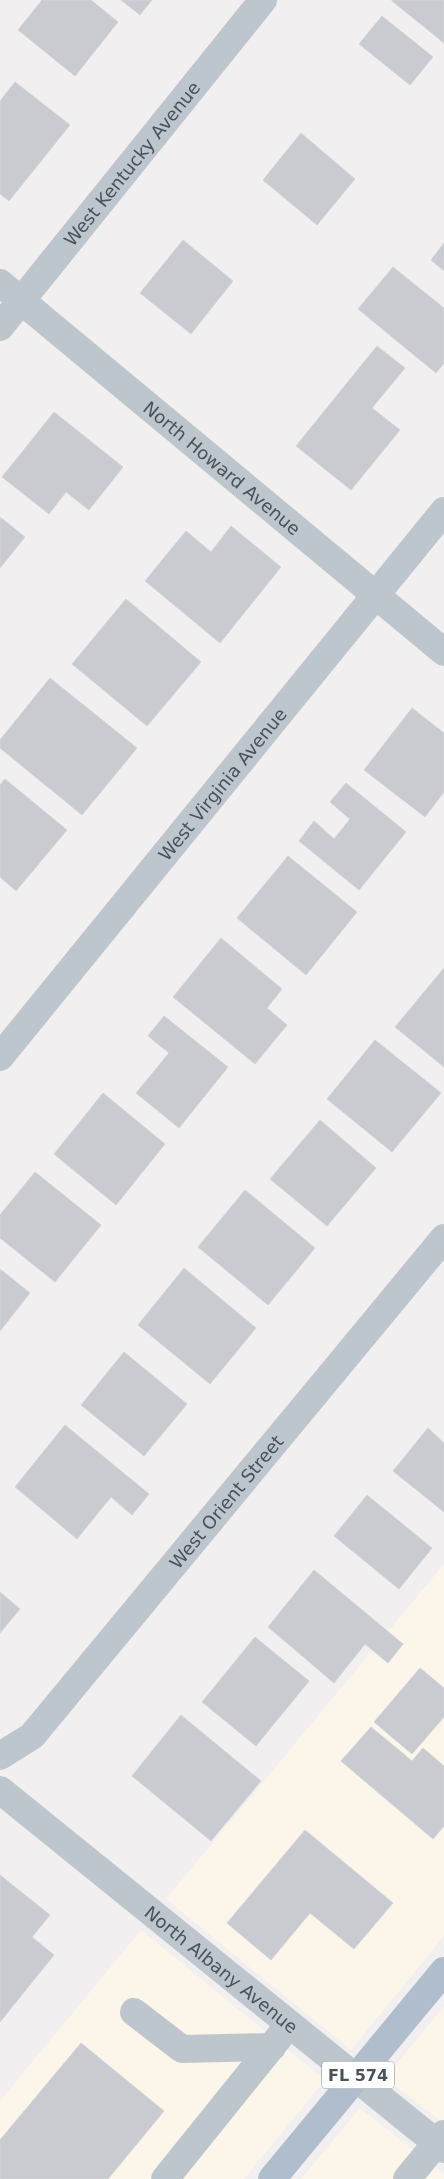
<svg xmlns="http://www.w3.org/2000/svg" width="444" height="2179" viewBox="0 0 444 2179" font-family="'DejaVu Sans',sans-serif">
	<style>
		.commercial { fill: #fbf6e9 }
		.building { fill: #c9cbd1; stroke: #d3d5da }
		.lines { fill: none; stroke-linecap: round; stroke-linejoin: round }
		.minor { stroke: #bec6cd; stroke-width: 28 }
		.major { stroke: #afbdcc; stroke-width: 28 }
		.labels { text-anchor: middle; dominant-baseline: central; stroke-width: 4; stroke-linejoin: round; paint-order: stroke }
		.shield { fill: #fff; stroke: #7f868c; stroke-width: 1 }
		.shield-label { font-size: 16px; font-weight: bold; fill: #48525b }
		.street-label { font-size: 18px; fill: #48525b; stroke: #fff }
	</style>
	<rect width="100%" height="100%" fill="#f1efef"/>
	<g class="commercial">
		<polygon points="444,1564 444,1936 351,2050 166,1899"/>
		<polygon points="141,1930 325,2080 244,2179 0,2179 0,2101"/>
		<polygon points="444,2006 444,2124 385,2078"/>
		<polygon points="360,2108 444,2174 444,2179 301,2179"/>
	</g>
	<g class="building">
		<polygon points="42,0 91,0 118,22 75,76 18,30"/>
		<polygon points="121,0 152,0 140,15"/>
		<polygon points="444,0 444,43 392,1 392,0"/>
		<polygon points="382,16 433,57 410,85 359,44"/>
		<polygon points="15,82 70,125 9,201 0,194 0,101"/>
		<polygon points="301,133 355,179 317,225 263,180"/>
		<polygon points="183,240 233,281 191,334 140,293"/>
		<polygon points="444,243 444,271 431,260"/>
		<polygon points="393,267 444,308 444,363 436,373 358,309"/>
		<polygon points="377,346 405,368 372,408 400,430 351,490 296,446"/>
		<polygon points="54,412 123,467 89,510 66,492 49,514 2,477"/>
		<polygon points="0,517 25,537 0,568"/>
		<polygon points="231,526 281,567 220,643 145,581 186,531 211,552"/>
		<polygon points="126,599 201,662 147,726 72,664"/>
		<polygon points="50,678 137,748 82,815 0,748 0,740"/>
		<polygon points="412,708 444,733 444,792 425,817 364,770"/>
		<polygon points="5,779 67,830 16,891 0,877 0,785"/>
		<polygon points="346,783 406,832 359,890 299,841 314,821 334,839 350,819 330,802"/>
		<polygon points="288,856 357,912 306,975 237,918"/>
		<polygon points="221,938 282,989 267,1008 287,1025 255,1064 173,997"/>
		<polygon points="444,968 444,1067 395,1027"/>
		<polygon points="164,1016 228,1067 179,1128 136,1093 169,1053 148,1036"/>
		<polygon points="375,1040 441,1093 392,1152 327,1099"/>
		<polygon points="103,1093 165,1144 116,1205 54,1154"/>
		<polygon points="320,1120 376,1168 327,1226 270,1179"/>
		<polygon points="35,1172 101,1225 55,1282 0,1238 0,1215"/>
		<polygon points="245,1190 315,1248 268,1305 198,1247"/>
		<polygon points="184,1268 256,1328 210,1384 138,1325"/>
		<polygon points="0,1269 30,1293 0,1331"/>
		<polygon points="124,1352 187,1404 144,1456 81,1405"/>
		<polygon points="65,1425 149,1494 132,1515 111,1497 77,1539 15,1487"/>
		<polygon points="428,1428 444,1443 444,1512 393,1471"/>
		<polygon points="367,1495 432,1548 399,1589 334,1536"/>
		<polygon points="314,1570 403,1644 388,1663 365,1644 334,1683 268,1627"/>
		<polygon points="0,1592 20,1609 0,1633"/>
		<polygon points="255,1637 309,1681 256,1746 202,1702"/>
		<polygon points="420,1668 444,1688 444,1717 412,1754 374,1722"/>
		<polygon points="181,1715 261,1781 211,1841 132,1776"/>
		<polygon points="371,1727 412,1761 423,1748 444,1766 444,1826 433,1839 341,1761"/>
		<polygon points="305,1830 393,1903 354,1949 310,1913 271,1960 227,1923"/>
		<polygon points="0,1875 50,1915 32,1937 54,1955 0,2022"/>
		<polygon points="81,2043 164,2111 108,2179 0,2179 0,2140"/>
	</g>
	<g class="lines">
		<g class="minor">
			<path id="s1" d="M0,283L444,652"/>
			<path id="s2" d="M0,327L263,0"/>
			<path id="s3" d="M0,1057L444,511"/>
			<path id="s4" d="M0,1756L32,1736L444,1238"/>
			<path id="s5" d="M0,1790L444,2149"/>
			<polyline points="134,2012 182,2049 272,2047"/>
			<polyline points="165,2179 289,2025"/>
			<polyline points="407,2179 444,2134"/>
		</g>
		<polyline class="major" points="272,2179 444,1971"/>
	</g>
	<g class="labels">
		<rect class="shield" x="322" y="2061.5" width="72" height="27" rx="4"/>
		<g class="shield-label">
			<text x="358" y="2075">FL 574</text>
		</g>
		<g class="street-label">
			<text stroke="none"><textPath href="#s2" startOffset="210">West Kentucky Avenue</textPath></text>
			<text stroke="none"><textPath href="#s1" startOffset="289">North Howard Avenue</textPath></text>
			<text stroke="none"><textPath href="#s3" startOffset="352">West Virginia Avenue</textPath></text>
			<text stroke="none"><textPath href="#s4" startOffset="342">West Orient Street</textPath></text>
			<text stroke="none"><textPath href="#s5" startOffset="285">North Albany Avenue</textPath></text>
		</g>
	</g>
</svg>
